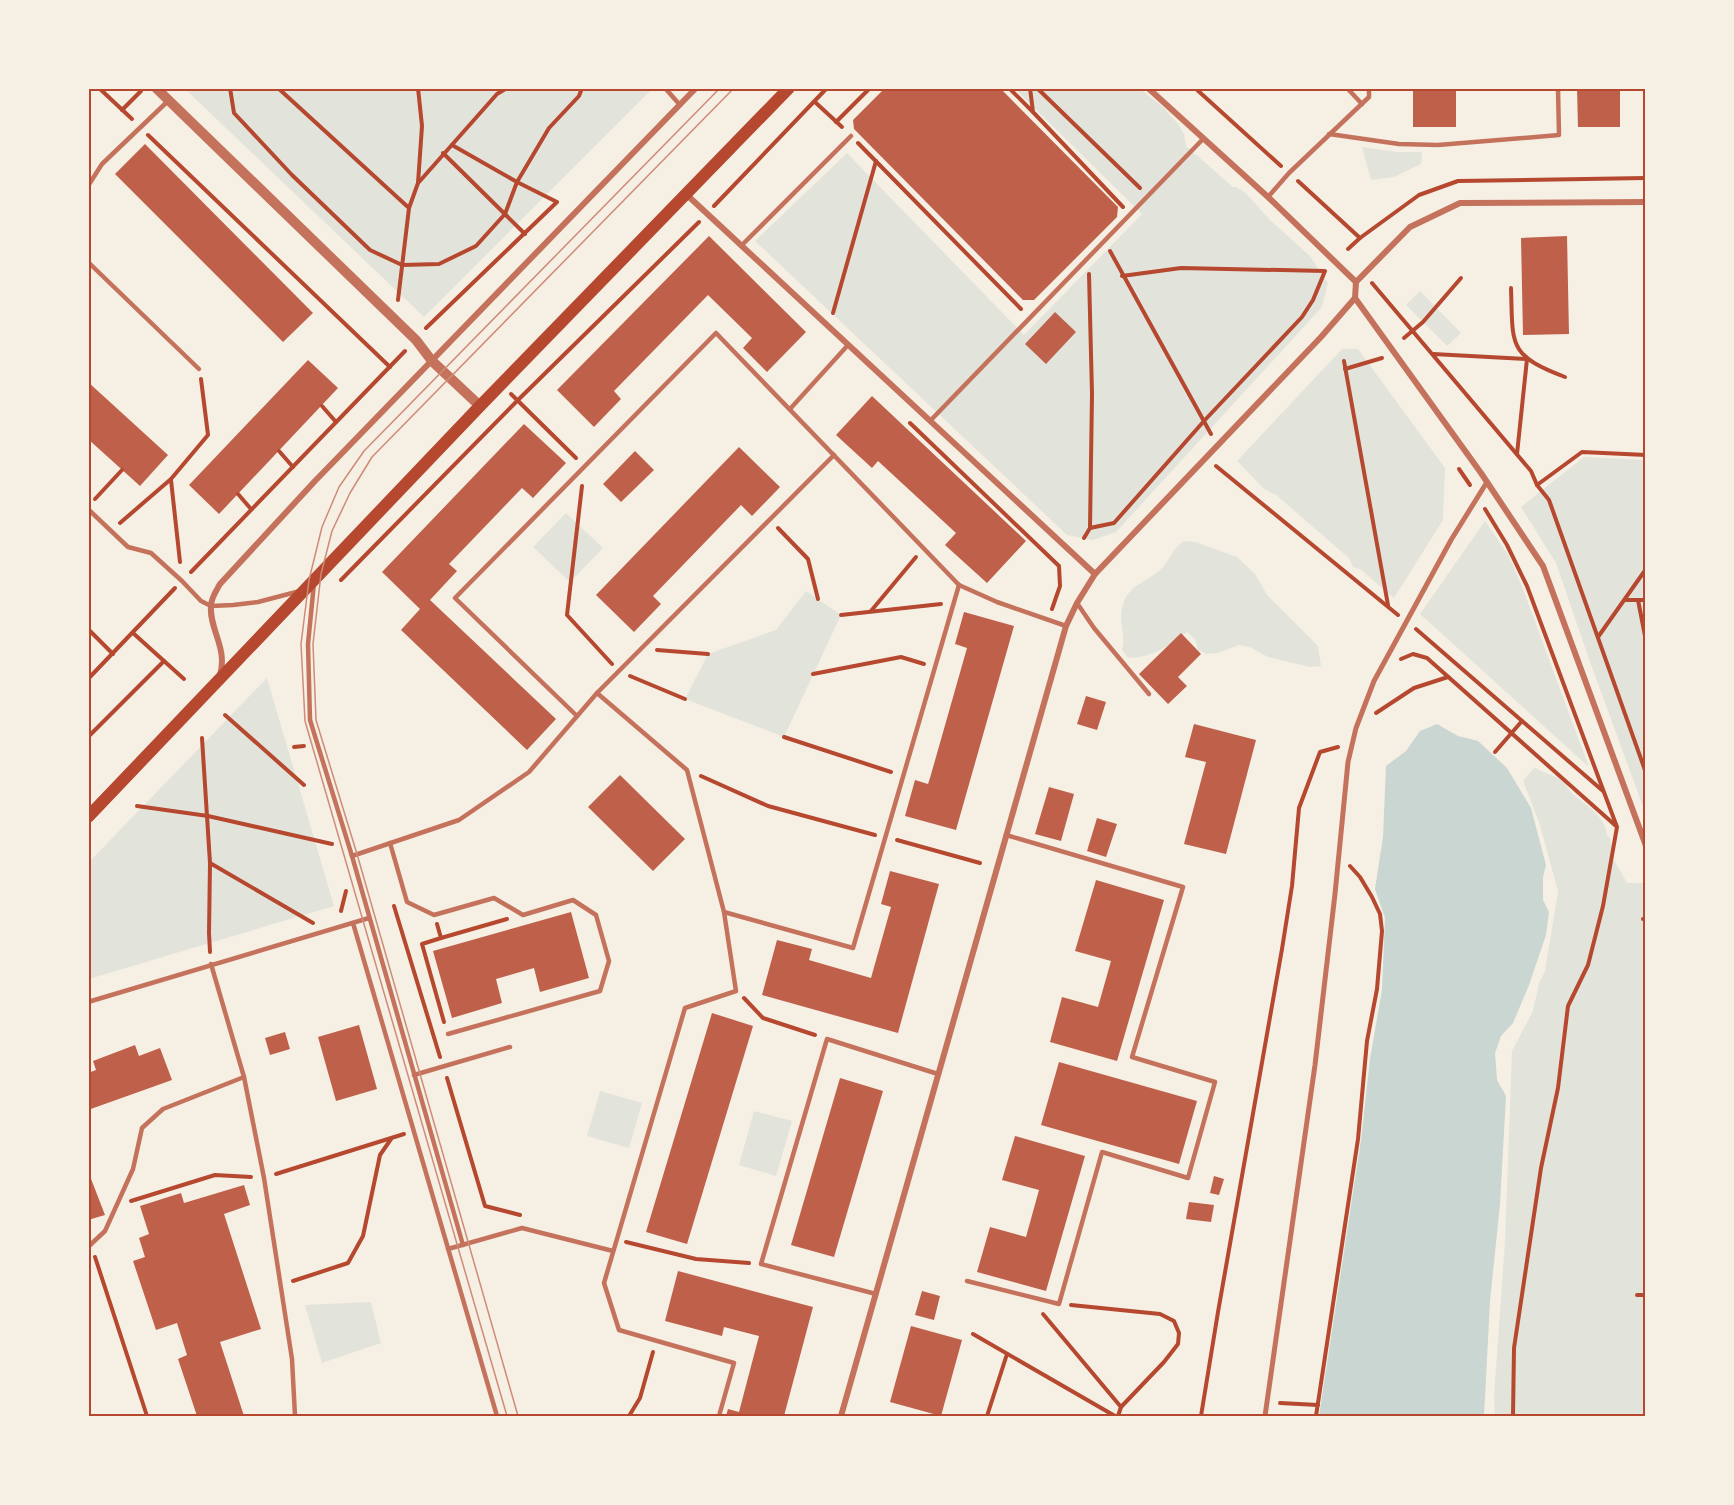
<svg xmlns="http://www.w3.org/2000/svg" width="1734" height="1505" viewBox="0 0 1734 1505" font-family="Helvetica,sans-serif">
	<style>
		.green { fill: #e2e4dc }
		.water { fill: #c9d6d2 }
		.building { fill: #bf614a }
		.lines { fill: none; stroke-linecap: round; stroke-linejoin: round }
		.path { stroke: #b5482f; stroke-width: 4 }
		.service { stroke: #c5725c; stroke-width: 4.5 }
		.pedestrian { stroke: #c5725c; stroke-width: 5 }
		.minor { stroke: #c5725c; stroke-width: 6 }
		.tertiary { stroke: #c5725c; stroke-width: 10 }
		.secondary { stroke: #b5482f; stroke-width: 12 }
		.tram { stroke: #cf8b77; stroke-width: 1.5 }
		.neatline { fill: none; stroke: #b5482f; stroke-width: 2 }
	</style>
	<rect width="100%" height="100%" fill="#f6efe4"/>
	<g class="green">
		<polygon points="185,89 652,89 424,317"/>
		<polygon points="1015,89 1140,89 1163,107 1178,124 1184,134 1186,146 1233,187 1236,187 1245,192 1270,220 1310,256 1328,283 1322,307 1116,532 1093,540 1067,535 755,241 847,153 1024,335 1142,214"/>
		<polygon points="1362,147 1397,152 1422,152 1421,164 1394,177 1371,180"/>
		<polygon points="1420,291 1461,333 1447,346 1406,305"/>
		<polygon points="1342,349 1358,349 1445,468 1443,520 1394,598 1360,569 1353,567 1349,558 1276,495 1264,489 1237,461"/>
		<polygon points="1584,457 1645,460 1645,812 1590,662 1556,563 1521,507"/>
		<polygon points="566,513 603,548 570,582 533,547"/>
		<polygon points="1485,521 1509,556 1523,589 1589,767 1420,614"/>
		<path d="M1184,541L1195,542L1237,557L1255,574L1267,595L1318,646L1321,666L1310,667L1268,657L1250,647L1239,645L1218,653L1207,654L1198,650L1195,639L1187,632C1167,647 1154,657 1128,658L1122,650C1126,633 1119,624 1122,608C1127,583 1150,582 1164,566C1173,555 1171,550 1184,541Z"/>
		<polygon points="806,591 841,615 784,737 685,699 708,654 776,630"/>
		<polygon points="267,678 334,906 89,979 88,863"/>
		<path d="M1535,767C1543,774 1553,774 1561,780C1566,784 1569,791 1574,795C1586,805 1606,817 1607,835L1610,838L1614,860L1627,883H1645V1416H1495L1494,1396L1505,1242L1512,1051L1533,1011L1539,983L1545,971L1558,891L1539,822L1523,781Z"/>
		<polygon points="600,1091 642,1103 629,1148 587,1136"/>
		<polygon points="754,1111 792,1121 776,1176 739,1165"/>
		<polygon points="371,1302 381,1343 322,1363 305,1305"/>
	</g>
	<polygon class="water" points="1437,724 1458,736 1478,741 1507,768 1531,808 1546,865 1543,877 1543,900 1549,912 1546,935 1529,985 1513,1023 1501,1036 1495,1053 1497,1080 1506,1096 1500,1204 1490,1301 1484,1416 1319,1416 1361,1140 1370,1059 1382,990 1385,918 1375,889 1383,837 1386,766 1406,751 1420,731"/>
	<g class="building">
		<polygon points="885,88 1000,88 1118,207 1117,217 1034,300 1023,300 854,129 853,120"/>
		<rect x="1413" y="88" width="43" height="39"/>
		<polygon points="1577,88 1620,88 1620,127 1578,127"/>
		<polygon points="145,144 313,313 283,342 115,174"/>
		<polygon points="709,236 806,332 767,372 743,348 752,338 708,295 614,391 621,399 594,427 557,390"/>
		<polygon points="1567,236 1569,334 1523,335 1521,238"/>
		<polygon points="1055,312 1076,332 1046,364 1025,344"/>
		<polygon points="308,360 338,388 219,514 189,485"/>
		<polygon points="88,382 168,455 140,486 88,439"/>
		<polygon points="872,396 1026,541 987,583 945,545 956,533 878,461 872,468 836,435"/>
		<polygon points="524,424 566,463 533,498 522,488 449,564 457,571 430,600 556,719 527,750 401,630 420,609 382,572"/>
		<polygon points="739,447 780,487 752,516 741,505 653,596 661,604 634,632 596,595"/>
		<polygon points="635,451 654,470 621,502 603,484"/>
		<polygon points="964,612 1014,626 956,830 905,816 915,780 928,784 930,778 967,648 955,644"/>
		<polygon points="1181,633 1201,654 1178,677 1187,686 1168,704 1139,674"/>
		<polygon points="1086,696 1106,702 1097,730 1077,724"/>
		<polygon points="1194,724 1256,740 1226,854 1184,844 1206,762 1185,757"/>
		<polygon points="620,775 685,839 653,871 588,807"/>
		<polygon points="1049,787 1074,794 1061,841 1035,834"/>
		<polygon points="1097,818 1117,824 1106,857 1087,851"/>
		<polygon points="890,871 939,884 898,1033 762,995 777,940 812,949 809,960 871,978 891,907 881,904"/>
		<polygon points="1096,880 1164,900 1117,1061 1050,1042 1062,997 1098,1007 1111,961 1075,951"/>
		<polygon points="571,912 589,978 540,992 534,968 496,979 502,1003 452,1018 433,951"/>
		<polygon points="712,1013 753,1026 687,1244 646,1232"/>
		<polygon points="359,1025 377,1089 336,1101 318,1037"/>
		<polygon points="285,1032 290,1049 270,1055 265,1038"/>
		<polygon points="135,1045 139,1056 160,1048 172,1080 88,1110 88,1073 96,1070 93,1061"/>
		<polygon points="1059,1062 1197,1101 1179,1164 1041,1125"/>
		<polygon points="840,1078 883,1091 834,1257 791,1245"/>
		<polygon points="1015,1136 1085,1156 1046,1291 977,1272 990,1227 1026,1237 1039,1190 1002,1180"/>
		<polygon points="88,1171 105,1215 88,1220"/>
		<polygon points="1214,1176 1224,1179 1219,1195 1210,1193"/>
		<polygon points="244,1185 250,1205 224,1214 261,1329 220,1342 244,1416 197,1416 178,1359 187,1355 177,1323 156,1330 133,1261 145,1257 139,1238 149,1234 140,1206 181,1193 184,1203"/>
		<polygon points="1189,1202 1214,1205 1211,1222 1186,1219"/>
		<polygon points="678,1271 813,1307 784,1416 726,1416 728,1409 739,1412 759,1336 724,1327 722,1336 665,1321"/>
		<polygon points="922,1291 940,1296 934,1320 915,1315"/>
		<polygon points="911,1326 962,1340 941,1416 890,1402"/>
	</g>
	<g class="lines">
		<g class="path">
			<polyline points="99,88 132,119"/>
			<polyline points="230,88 234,113 292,175 370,250 402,265 439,264 476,246 505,214 517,182 549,128 579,96 582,88"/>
			<polyline points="278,88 409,208"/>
			<polyline points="1009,88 1033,112 1123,207"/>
			<polyline points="1030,88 1033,112"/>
			<polyline points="1037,88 1140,188"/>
			<polyline points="1195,88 1281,166"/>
			<polyline points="815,102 842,127"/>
			<polyline points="122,110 141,91"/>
			<polyline points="836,122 870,88"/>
			<polyline points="148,135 390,367"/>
			<polyline points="858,143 1021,309"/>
			<polyline points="443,153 525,234"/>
			<polyline points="1298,181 1360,238 1419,195 1458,181 1646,178"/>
			<polyline points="419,182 497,94 507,88"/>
			<polyline points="714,206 827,88"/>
			<polyline points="1348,249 1360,238"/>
			<polyline points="1110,251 1211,434"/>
			<polyline points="1372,283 1531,471 1537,485 1549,500 1646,773"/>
			<path d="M1511,288C1513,345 1507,355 1565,377"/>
			<polyline points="398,300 409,208 418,183 422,126 418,88"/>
			<polyline points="833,313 876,161"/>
			<polyline points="426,328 557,202 517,182 452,145"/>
			<polyline points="1404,338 1423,322 1461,278"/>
			<polyline points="1433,354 1527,359 1517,454"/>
			<polyline points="1344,361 1388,605"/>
			<polyline points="1345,369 1382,358"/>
			<polyline points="511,394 576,458"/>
			<polyline points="322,406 336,422"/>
			<polyline points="910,423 1059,566 1060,586 1052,609"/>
			<polyline points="279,451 293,467"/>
			<polyline points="1216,466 1398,615"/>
			<polyline points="1459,469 1470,485"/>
			<polyline points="171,480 180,562"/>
			<polyline points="1537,485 1582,452 1646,455"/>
			<polyline points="582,486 567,615 612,664"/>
			<polyline points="238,494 251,509"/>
			<polyline points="95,499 122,470"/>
			<polyline points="1485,509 1507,545 1527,586 1617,827 1603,906 1588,965 1568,1006 1558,1088 1541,1168 1514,1348 1513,1416"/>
			<polyline points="120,523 171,479 208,435 201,379"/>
			<polyline points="778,528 808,559 818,599"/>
			<polyline points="1090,528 1114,523 1204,421 1302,317 1313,300 1325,271 1181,268 1122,276"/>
			<polyline points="1084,538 1090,528 1092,394 1089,274"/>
			<polyline points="191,572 405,351"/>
			<polyline points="341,580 518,400 699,222"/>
			<polyline points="1626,600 1646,600"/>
			<polyline points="1638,600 1646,641"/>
			<polyline points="871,611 916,557"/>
			<polyline points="841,615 941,604"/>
			<polyline points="88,629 113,654"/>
			<polyline points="1416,629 1603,791"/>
			<polyline points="133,633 184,679"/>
			<polyline points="1598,637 1646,569"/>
			<polyline points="657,650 708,654"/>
			<polyline points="1401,659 1413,654 1427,658 1616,826"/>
			<polyline points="813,674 901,657 924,664"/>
			<polyline points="630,676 685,699"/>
			<polyline points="88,679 175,588"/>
			<polyline points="1376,713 1414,688 1448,677"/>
			<polyline points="225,715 304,785"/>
			<polyline points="88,737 164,661"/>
			<polyline points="784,737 891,772"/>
			<polyline points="202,738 210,863 209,933 210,952"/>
			<polyline points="294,747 304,746"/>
			<polyline points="1495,752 1522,721"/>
			<polyline points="701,776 768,806 875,835"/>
			<polyline points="137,806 208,816 332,844"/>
			<polyline points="897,840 980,863"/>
			<polyline points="210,863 313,923"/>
			<polyline points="394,906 440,1057"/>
			<polyline points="341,911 346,891"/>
			<polyline points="1643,919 1646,919"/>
			<polyline points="437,924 441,938 422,944 444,1022"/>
			<polyline points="441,938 507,919"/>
			<polyline points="744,998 763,1018 815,1035"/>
			<polyline points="447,1078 485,1206 520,1215"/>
			<polyline points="276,1174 404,1134"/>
			<polyline points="131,1201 215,1175 251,1177"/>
			<polyline points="626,1242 696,1259 749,1263"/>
			<polyline points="95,1257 147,1416"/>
			<polyline points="293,1281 348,1263 363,1236 380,1155 391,1139"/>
			<polyline points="1637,1295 1646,1295"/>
			<polyline points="1071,1305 1160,1314 1174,1321 1179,1333 1178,1344 1164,1362 1121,1407 1118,1416"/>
			<polyline points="1043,1314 1121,1407"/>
			<polyline points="973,1334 1115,1416"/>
			<polyline points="1280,1403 1318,1405"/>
			<polyline points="629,1416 640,1398 653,1352"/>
			<polyline points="987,1416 1007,1354"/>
			<polyline points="1201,1416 1218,1312 1282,949 1292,886 1299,808 1320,752 1338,747"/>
			<polyline points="1316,1416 1358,1139 1367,1041 1377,989 1382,931 1380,914 1372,897 1360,877 1350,866"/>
		</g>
		<g class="service">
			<polyline points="665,88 680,105"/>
			<polyline points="1347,88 1362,104"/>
			<polyline points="1329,134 1399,144 1438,145 1559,135 1558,88"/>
			<polyline points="88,186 102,164 168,101"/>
			<polyline points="1268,197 1289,173 1369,97 1369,88"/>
			<polyline points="741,246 851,136"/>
			<polyline points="88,262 199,369"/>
			<polyline points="790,409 848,345"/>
			<polyline points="930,421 1203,139"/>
			<polyline points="88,509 128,547 151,553 182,581 201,601 211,606 233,605 258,602 300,591"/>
			<polyline points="314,583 308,644 310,720 352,856 463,1245"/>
			<polyline points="1077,603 1094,628 1149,694"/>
			<polyline points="597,693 687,770 724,912"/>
			<polyline points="577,716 455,598 716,333 959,585 997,602 1066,626"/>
			<polyline points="390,843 407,902 434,915 494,898 523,915 573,900 596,915 609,961 600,991 448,1034"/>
			<polyline points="352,856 459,820 529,772 597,693 834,455"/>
			<polyline points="353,923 497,1416"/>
			<polyline points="211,964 244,1077 264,1178 292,1359 295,1416"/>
			<polyline points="88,1002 369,918"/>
			<polyline points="414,1075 510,1047"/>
			<polyline points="88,1247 105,1231 133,1169 142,1128 163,1109 244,1077"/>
			<polyline points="448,1249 522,1228 613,1251"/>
			<polyline points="967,1281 1059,1304 1102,1152 1188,1178 1215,1082 1132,1057 1183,887 1006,835"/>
			<polyline points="876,1294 761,1264 827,1039 938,1074"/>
			<polyline points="719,1416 734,1363 619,1330 604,1283 685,1008 736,991 724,912 853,948 959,585"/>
		</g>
		<polyline class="pedestrian" points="1265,1416 1315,1065 1335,894 1348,762 1356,728 1374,681 1451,540 1487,482"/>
		<g class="minor">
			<polyline points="1148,88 1268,197 1356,282"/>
			<polyline points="687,195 1095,574"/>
			<polyline points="1355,298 1481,473 1543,566 1646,846"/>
			<path d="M220,675C228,648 209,629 211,606C211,598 216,591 220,584L315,481L696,88"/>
			<polyline points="841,1416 1066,626 1077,603 1095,574 1321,337 1355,298 1356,282 1410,227 1460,203 1646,202"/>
		</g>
		<polyline class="tertiary" points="156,88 416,340 432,361 480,406"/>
		<polyline class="secondary" points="88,817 480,406 789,88"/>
		<g class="tram">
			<polyline points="507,1416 305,721 301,644 309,580 322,527 339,487 364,451 720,88"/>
			<polyline points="518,1416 357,854 316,720 313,644 321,574 332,531 350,493 372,457 734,88"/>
		</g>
	</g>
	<rect width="1734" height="1505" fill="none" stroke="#f6efe4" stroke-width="180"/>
	<rect x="90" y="90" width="1554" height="1325" class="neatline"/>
</svg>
